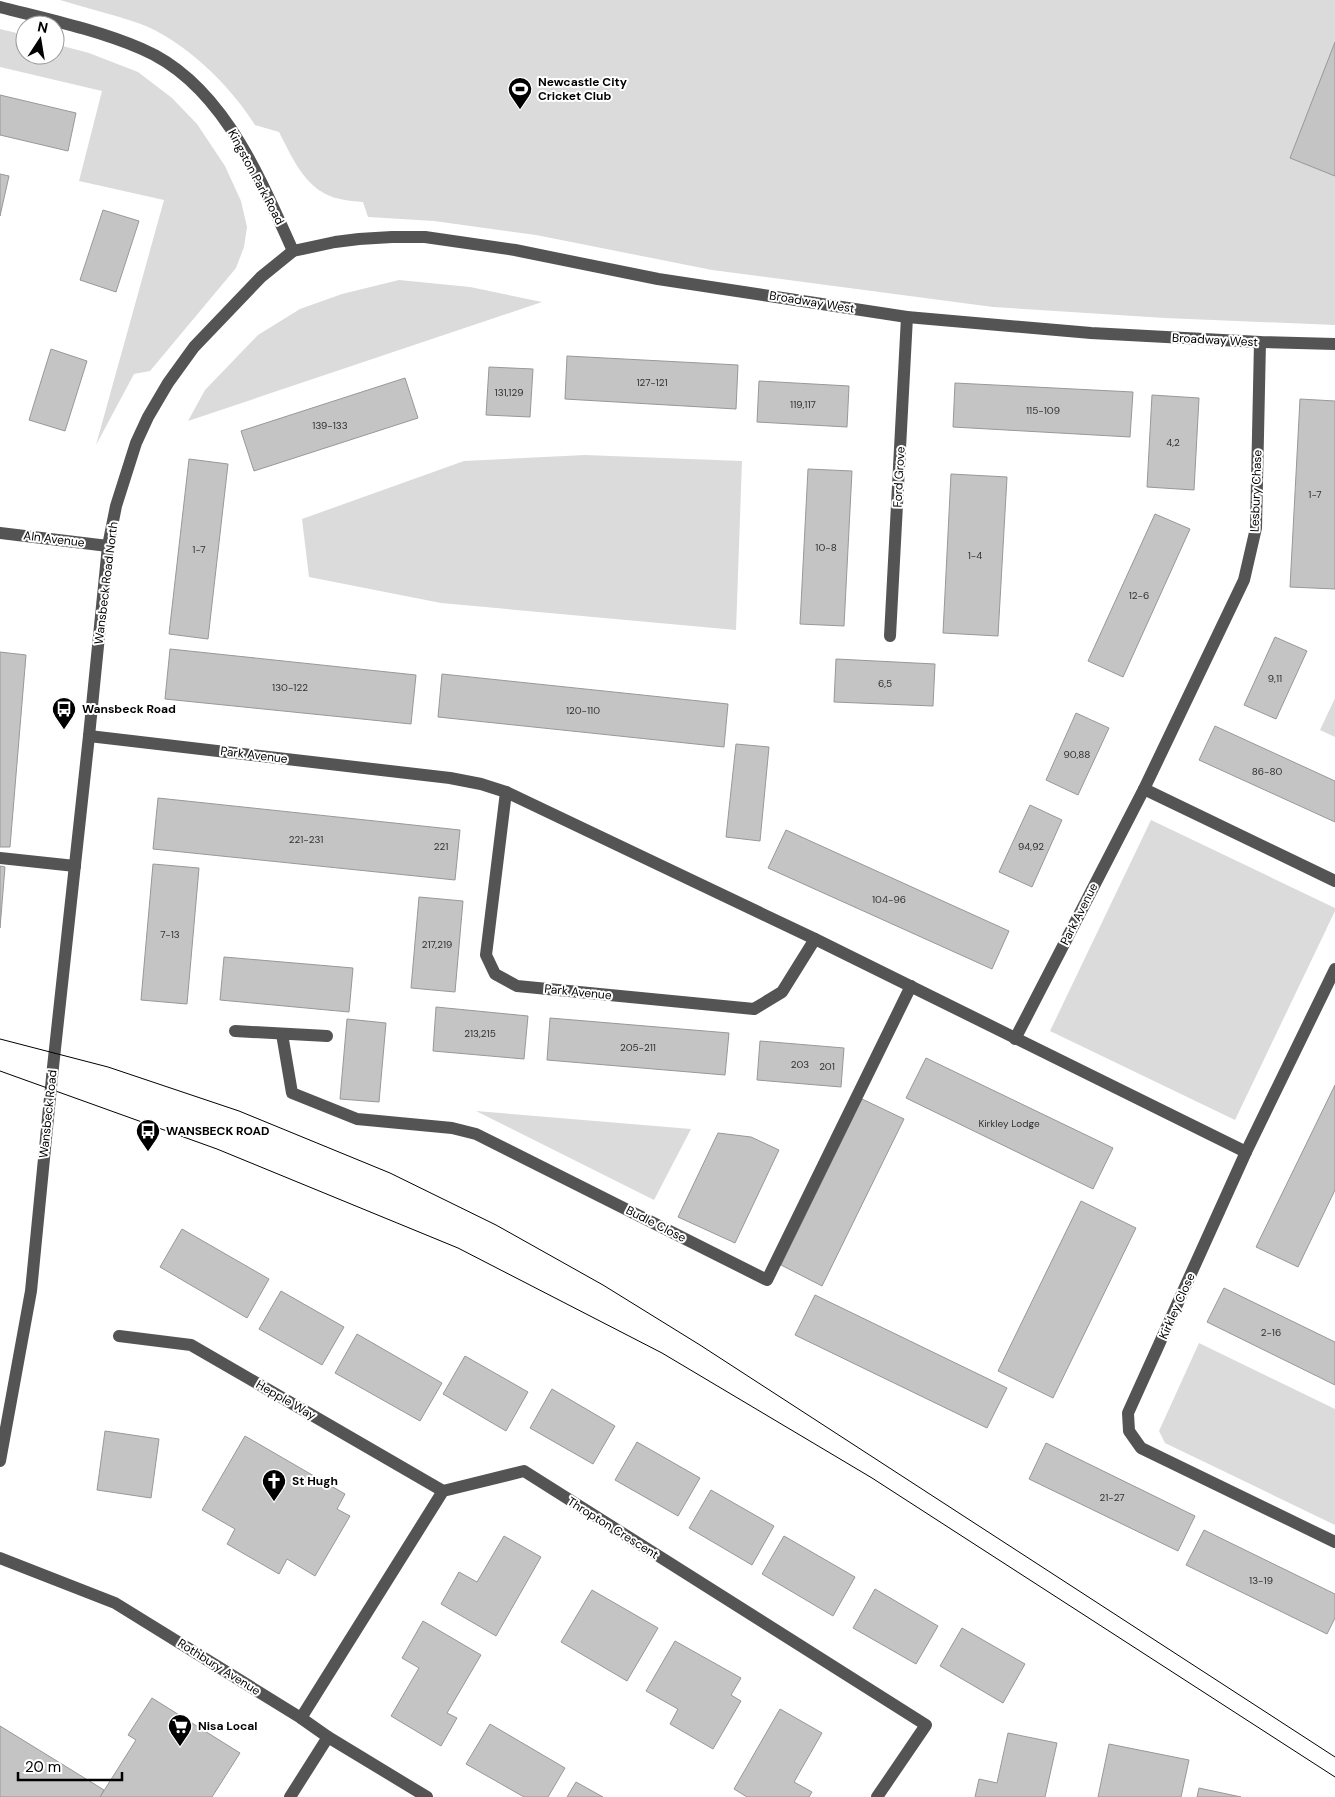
<svg xmlns="http://www.w3.org/2000/svg" width="1335" height="1797" viewBox="0 0 1335 1797" font-family="'DM Sans',sans-serif">
	<style>
		.green { fill: #dbdbdb }
		.building { fill: #c4c4c4; stroke: #989898 }
		.lines { fill: none; stroke-linecap: round; stroke-linejoin: round }
		.minor { stroke: #545454; stroke-width: 12 }
		.tram { stroke: #000; stroke-width: 1 }
		.labels { text-anchor: middle; dominant-baseline: central; stroke-width: 4; stroke-linejoin: round; paint-order: stroke }
		.number-label { font-size: 10px; fill: #313131 }
		.poi-label { font-size: 12px; font-weight: bold; fill: #000; stroke: #fff; text-anchor: start }
		.street-label { font-size: 12px; fill: #000; stroke: #fff }
	</style>
	<rect width="100%" height="100%" fill="#fff"/>
	<g class="green">
		<path d="M60,0H1335V325L1165,318L993,307L712,270L536,235L434,221L368,217L363,202C356,201 348,201 340,199C306,192 293,159 279,132L255,125C230,85 183,39 138,23C112,14 86,8 60,0Z"/>
		<polygon points="0,29 25,35 25,55 55,55 55,44 89,53 138,72 172,98 197,124 225,166 241,201 247,227 244,247 236,268 150,371 134,374 96,445 164,200 79,181 102,91 0,67"/>
		<polygon points="399,280 470,287 542,302 188,421 205,390 258,335 300,309 342,294"/>
		<polygon points="585,455 742,461 736,630 441,603 309,577 302,519 464,461"/>
		<polygon points="1335,698 1335,737 1320,730"/>
		<polygon points="1151,820 1335,908 1335,911 1235,1120 1050,1031"/>
		<polygon points="476,1111 691,1129 654,1200"/>
		<polygon points="1199,1343 1335,1409 1335,1525 1165,1443 1159,1431"/>
	</g>
	<g class="building">
		<polygon points="1335,42 1335,176 1290,158"/>
		<polygon points="0,95 76,113 68,151 0,135"/>
		<polygon points="0,174 9,176 0,216"/>
		<polygon points="103,210 139,221 116,292 80,280"/>
		<polygon points="51,349 87,361 65,431 29,420"/>
		<polygon points="567,356 738,365 736,409 565,399"/>
		<polygon points="489,367 533,369 530,417 486,415"/>
		<polygon points="405,378 418,418 254,471 241,431"/>
		<polygon points="759,381 849,386 847,427 757,422"/>
		<polygon points="955,383 1133,392 1130,437 953,427"/>
		<polygon points="1152,395 1199,398 1194,490 1147,487"/>
		<polygon points="1300,399 1335,401 1335,589 1290,587"/>
		<polygon points="189,459 228,464 208,639 169,634"/>
		<polygon points="808,469 852,471 844,626 800,624"/>
		<polygon points="951,474 1007,477 998,636 943,633"/>
		<polygon points="1155,514 1190,529 1123,677 1088,661"/>
		<polygon points="1275,637 1307,651 1276,719 1244,705"/>
		<polygon points="170,649 416,675 411,724 165,699"/>
		<polygon points="0,652 26,655 10,847 0,847"/>
		<polygon points="836,659 935,664 933,706 834,702"/>
		<polygon points="442,674 728,704 724,747 438,717"/>
		<polygon points="1076,713 1109,728 1078,795 1046,780"/>
		<polygon points="1215,726 1335,781 1335,822 1199,760"/>
		<polygon points="736,744 769,747 760,841 726,837"/>
		<polygon points="158,798 460,830 455,880 153,849"/>
		<polygon points="1030,805 1062,820 1032,887 999,872"/>
		<polygon points="786,830 1009,931 992,969 768,868"/>
		<polygon points="153,864 199,868 187,1004 141,1000"/>
		<polygon points="0,866 5,867 0,928"/>
		<polygon points="419,897 463,901 455,992 411,988"/>
		<polygon points="224,957 353,968 349,1012 220,1000"/>
		<polygon points="436,1007 528,1016 524,1059 433,1051"/>
		<polygon points="550,1018 729,1033 725,1075 547,1060"/>
		<polygon points="347,1019 386,1023 379,1102 340,1099"/>
		<polygon points="760,1041 844,1048 841,1087 757,1080"/>
		<polygon points="926,1058 1113,1148 1093,1189 906,1098"/>
		<polygon points="1335,1085 1335,1190 1298,1267 1256,1247"/>
		<polygon points="862,1099 904,1119 822,1286 781,1265"/>
		<polygon points="718,1133 751,1137 779,1150 735,1243 678,1217"/>
		<polygon points="1081,1201 1136,1228 1053,1398 998,1371"/>
		<polygon points="182,1229 269,1279 247,1318 160,1267"/>
		<polygon points="1224,1288 1335,1342 1335,1385 1207,1322"/>
		<polygon points="281,1291 344,1327 322,1365 259,1329"/>
		<polygon points="815,1295 1007,1388 987,1428 795,1335"/>
		<polygon points="357,1334 442,1383 420,1421 335,1373"/>
		<polygon points="465,1356 528,1392 506,1431 443,1394"/>
		<polygon points="552,1389 615,1426 593,1464 530,1428"/>
		<polygon points="105,1431 159,1439 151,1498 97,1490"/>
		<polygon points="245,1436 345,1494 337,1509 350,1516 315,1576 287,1559 279,1574 227,1544 235,1529 202,1510"/>
		<polygon points="637,1442 700,1478 678,1516 615,1480"/>
		<polygon points="1046,1443 1195,1516 1178,1551 1029,1479"/>
		<polygon points="711,1490 774,1526 752,1565 689,1528"/>
		<polygon points="1204,1530 1335,1594 1335,1618 1327,1634 1186,1565"/>
		<polygon points="504,1536 541,1557 496,1636 441,1604 459,1572 477,1582"/>
		<polygon points="784,1536 855,1577 833,1616 762,1574"/>
		<polygon points="875,1589 938,1626 916,1664 853,1628"/>
		<polygon points="592,1590 658,1628 627,1681 561,1642"/>
		<polygon points="423,1621 481,1655 447,1713 457,1718 441,1746 391,1716 419,1668 402,1658"/>
		<polygon points="962,1628 1025,1664 1003,1703 940,1666"/>
		<polygon points="675,1641 741,1678 731,1695 741,1701 713,1749 670,1724 678,1709 646,1691"/>
		<polygon points="152,1698 240,1753 212,1797 100,1797 136,1740 128,1735"/>
		<polygon points="780,1709 822,1733 794,1782 812,1792 809,1797 747,1797 734,1789"/>
		<polygon points="490,1724 565,1768 548,1797 524,1797 466,1764"/>
		<polygon points="0,1726 104,1790 100,1797 0,1797"/>
		<polygon points="1008,1733 1057,1743 1045,1797 975,1797 979,1779 997,1783"/>
		<polygon points="1109,1744 1189,1760 1181,1797 1098,1797"/>
		<polygon points="576,1782 603,1797 567,1797"/>
		<polygon points="1199,1788 1241,1797 1197,1797"/>
	</g>
	<g class="lines">
		<g class="minor">
			<path d="M0,7C47,19 98,30 142,49C222,83 260,178 293,251"/>
			<polyline points="0,533 108,546"/>
			<polyline points="890,636 907,317"/>
			<polyline points="89,736 450,778 481,784 506,792 815,939 1246,1152"/>
			<polyline points="1144,789 1335,881"/>
			<polyline points="506,792 486,955 495,974 517,986 754,1009 782,992 815,939"/>
			<polyline points="0,858 75,866"/>
			<polyline points="1335,969 1246,1152 1128,1413 1129,1431 1141,1448 1335,1542"/>
			<polyline points="235,1031 327,1036"/>
			<polyline points="282,1034 292,1093 357,1119 452,1128 476,1134 767,1280 911,986"/>
			<polyline points="1015,1039 1144,789 1244,580 1256,528 1260,342"/>
			<polyline points="119,1336 191,1345 443,1491"/>
			<polyline points="0,1461 31,1291 53,1067 89,736 108,546 116,506 136,443 148,417 168,383 194,347 261,277 293,251 335,242 359,239 392,237 425,237 515,250 658,279 907,317 1091,333 1260,342 1335,344"/>
			<polyline points="0,1558 115,1603 301,1718 328,1737 427,1797"/>
			<polyline points="301,1718 443,1491 524,1471 926,1725 877,1797"/>
			<polyline points="290,1797 328,1737"/>
		</g>
		<g class="tram">
			<polyline points="0,1039 108,1067 239,1111 390,1173 496,1225 603,1285 700,1345 1335,1757"/>
			<polyline points="0,1071 217,1149 458,1248 662,1353 872,1478 1335,1777"/>
		</g>
	</g>
	<defs>
		<g id="stadium-pin" transform="scale(1.25)"><path d="M0 17L-7.5 6A9.5 9.5 0 1 1 7.5 6Z" fill="#000" stroke="#fff"/><path d="M0-5a6.5 5 0 1 0 0 10a6.5 5 0 1 0 0-10ZM-3.5-1.8h7v3.6h-7Z" fill="#fff"/></g>
		<g id="bus-pin" transform="scale(1.25)"><path d="M0 17L-7.5 6A9.5 9.5 0 1 1 7.5 6Z" fill="#000" stroke="#fff"/><path d="M-5-6H5V4H4V6H2V4H-2V6H-4V4H-5ZM-3.5-4V0h7V-4ZM-3.5 1.2v1.5H-2V1.2ZM2 1.2v1.5H3.5V1.2Z" fill="#fff"/></g>
		<g id="church-pin" transform="scale(1.25)"><path d="M0 17L-7.5 6A9.5 9.5 0 1 1 7.5 6Z" fill="#000" stroke="#fff"/><path d="M-1.2-6h2.4v3.5h3.3v2.4h-3.3V6h-2.4V-.1h-3.3v-2.4h3.3Z" fill="#fff"/></g>
		<g id="supermarket-pin" transform="scale(1.25)"><path d="M0 17L-7.5 6A9.5 9.5 0 1 1 7.5 6Z" fill="#000" stroke="#fff"/><path d="M-6-5.5h2.5l.6 2H6L4.5 2H-2.5L-4.4-4H-6ZM-1.5 3.2a1.3 1.3 0 1 0 .1 0ZM3 3.2a1.3 1.3 0 1 0 .1 0Z" fill="#fff"/></g>
	</defs>
	<g fill-rule="evenodd">
		<use href="#stadium-pin" x="520" y="89"/>
		<use href="#bus-pin" x="64" y="709"/>
		<use href="#bus-pin" x="148" y="1131"/>
		<use href="#church-pin" x="274" y="1481"/>
		<use href="#supermarket-pin" x="180" y="1726"/>
	</g>
	<g class="labels">
		<g class="number-label">
			<text x="652" y="382">127-121</text>
			<text x="509" y="392">131,129</text>
			<text x="803" y="404">119,117</text>
			<text x="1043" y="410">115-109</text>
			<text x="330" y="425">139-133</text>
			<text x="1173" y="442">4,2</text>
			<text x="1315" y="494">1-7</text>
			<text x="826" y="547">10-8</text>
			<text x="199" y="549">1-7</text>
			<text x="975" y="555">1-4</text>
			<text x="1139" y="595">12-6</text>
			<text x="1275" y="678">9,11</text>
			<text x="885" y="683">6,5</text>
			<text x="290" y="687">130-122</text>
			<text x="583" y="710">120-110</text>
			<text x="1077" y="754">90,88</text>
			<text x="1267" y="771">86-80</text>
			<text x="306" y="839">221-231</text>
			<text x="441" y="846">221</text>
			<text x="1031" y="846">94,92</text>
			<text x="889" y="899">104-96</text>
			<text x="170" y="934">7-13</text>
			<text x="437" y="944">217,219</text>
			<text x="480" y="1033">213,215</text>
			<text x="638" y="1047">205-211</text>
			<text x="800" y="1064">203</text>
			<text x="827" y="1066">201</text>
			<text x="1009" y="1123">Kirkley Lodge</text>
			<text x="1271" y="1332">2-16</text>
			<text x="1112" y="1497">21-27</text>
			<text x="1261" y="1580">13-19</text>
		</g>
		<g class="poi-label">
			<text x="538" y="82">Newcastle City<tspan x="538" dy="14">Cricket Club</tspan></text>
			<text x="82" y="709">Wansbeck Road</text>
			<text x="166" y="1131">WANSBECK ROAD</text>
			<text x="292" y="1481">St Hugh</text>
			<text x="198" y="1726">Nisa Local</text>
		</g>
		<g class="street-label">
			<text transform="translate(256 177) rotate(62)">Kingston Park Road</text>
			<text transform="translate(812 302) rotate(9)">Broadway West</text>
			<text transform="translate(1215 340) rotate(3)">Broadway West</text>
			<text transform="translate(899 477) rotate(-87)">Ford Grove</text>
			<text transform="translate(1256 491) rotate(-88)">Lesbury Chase</text>
			<text transform="translate(54 539) rotate(7)">Aln Avenue</text>
			<text transform="translate(106 583) rotate(-83)">Wansbeck Road North</text>
			<text transform="translate(254 755) rotate(7)">Park Avenue</text>
			<text transform="translate(1079 914) rotate(-63)">Park Avenue</text>
			<text transform="translate(578 992) rotate(6)">Park Avenue</text>
			<text transform="translate(48 1114) rotate(-84)">Wansbeck Road</text>
			<text transform="translate(656 1224) rotate(27)">Budle Close</text>
			<text transform="translate(1177 1306) rotate(-66)">Kirkley Close</text>
			<text transform="translate(286 1400) rotate(30)">Hepple Way</text>
			<text transform="translate(613 1528) rotate(32)">Thropton Crescent</text>
			<text transform="translate(219 1667) rotate(32)">Rothbury Avenue</text>
		</g>
	</g>
	<g transform="translate(40 40) rotate(12)"><circle r="24" fill="#ffffff" stroke="#999999"/>
	<path d="M0-4L9 19L0 12L-9 19Z" fill="#000000"/>
	<text y="-8" font-size="14" font-weight="bold" text-anchor="middle" fill="#000000">N</text>
	</g>
	<path d="M18 1772v8h104v-8" fill="none" stroke="#000000" stroke-width="2.5"/>
	<text x="25" y="1772" font-size="15" fill="#000000" stroke="#ffffff" stroke-width="4" paint-order="stroke">20 m</text>
</svg>
